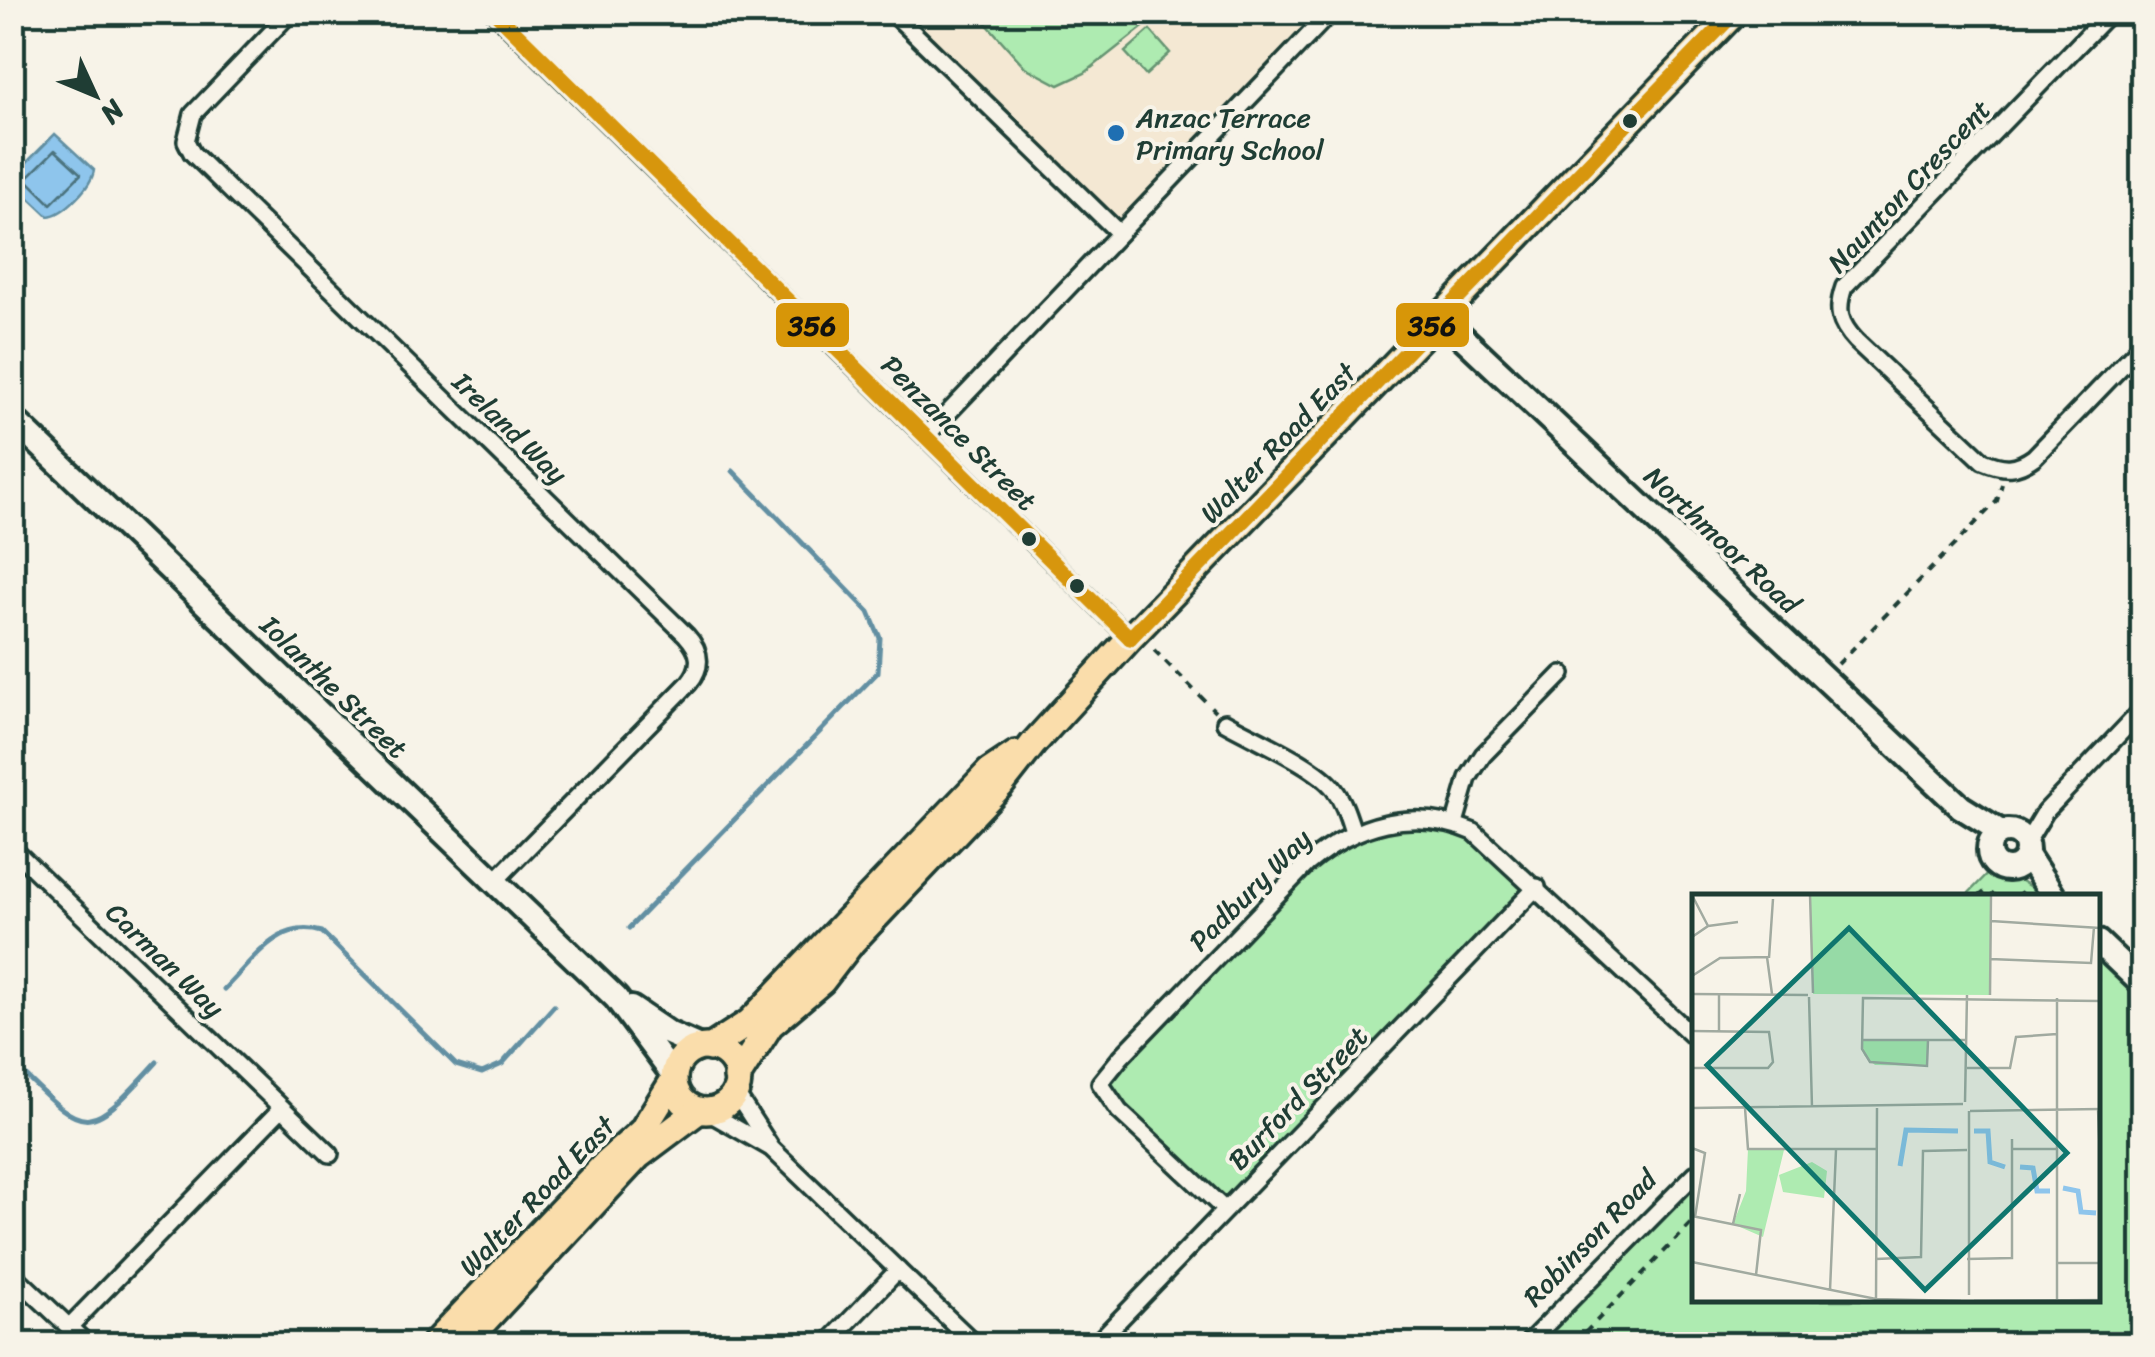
<svg xmlns="http://www.w3.org/2000/svg" width="2155" height="1357" viewBox="0 0 2155 1357" font-family="Sriracha,sans-serif">
	<style>
		.built { fill: #f4e8d3 }
		.green { fill: #aeebb1; stroke: #669472; stroke-width: 2.5 }
		.water { fill: #8ec5ec; stroke: #628fa2; stroke-width: 2.5 }
		.lines { fill: none; stroke-linecap: round; stroke-linejoin: round }
		.shore { stroke: #4b737e; stroke-width: 2.5 }
		.stream { stroke: #628fa2; stroke-width: 5 }
		.street-casing { stroke: #1f3d34; stroke-width: 22 }
		.secondary-casing { stroke: #1f3d34; stroke-width: 30 }
		.primary-casing { stroke: #1f3d34; stroke-width: 32 }
		.path { stroke: #1f3d34; stroke-width: 4; stroke-dasharray: 8 8; stroke-linecap: butt }
		.street { stroke: #f7f3e8; stroke-width: 15 }
		.secondary { stroke: #f7f3e8; stroke-width: 22 }
		.primary { stroke: #faddab; stroke-width: 25 }
		.bus-1-casing { stroke: #f7f3e8; stroke-width: 22 }
		.bus-1 { stroke: #d79608; stroke-width: 15 }
		.bus-dot { fill: #1f3d34; stroke: #f7f3e8; stroke-width: 4 }
		.poi-dot { fill: #1f6fb2; stroke: #f7f3e8; stroke-width: 4 }
		.labels { text-anchor: middle; dominant-baseline: central; stroke-width: 8; stroke-linejoin: round; paint-order: stroke }
		.poi-label { font-size: 28px; fill: #1f3d34; stroke: #f7f3e8; text-anchor: start }
		.street-label { font-size: 28px; fill: #1f3d34; stroke: #f7f3e8 }
		.inset-river { fill: none; stroke: #8ec5ec; stroke-width: 5 }
		.inset-road { fill: none; stroke: #a1aaa0; stroke-width: 2.5 }
		.view { fill: #0f766e; fill-opacity: 0.15; stroke: #0f766e; stroke-width: 5 }
		.inset-edge { fill: none; stroke: #1f3d34; stroke-width: 5 }
		.line-badge { stroke: #f7f3e8; stroke-width: 4 }
		.pale-badge-label { font-size: 28px; text-anchor: middle; font-weight: bold; fill: #111 }
	</style>
	<rect width="100%" height="100%" fill="#f7f3e8"/>
	<filter id="ink" filterUnits="userSpaceOnUse"><feTurbulence type="fractalNoise" baseFrequency=".01" numOctaves="2"/><feDisplacementMap in="SourceGraphic" scale="20" xChannelSelector="R" yChannelSelector="G"/><feConvolveMatrix kernelMatrix="1 2 1 2 8 2 1 2 1" color-interpolation-filters="sRGB"/></filter>
	<g filter="url(#ink)">
		<polygon class="built" points="892,13 1331,13 1119,233"/>
		<g class="green">
			<polygon points="977,13 1161,13 1085,73 1059,85 1025,67"/>
			<polygon points="1150,30 1170,53 1146,75 1125,52"/>
			<polygon points="1455,823 1537,887 1225,1210 1108,1098 1109,1070 1307,864 1353,832"/>
			<polygon points="1996,865 2046,897 1965,897"/>
			<polygon points="2098,942 2142,984 2142,1344 1527,1344 1695,1174 1695,1300 2098,1300"/>
		</g>
		<path class="water" d="M55,134L94,170C92,186 64,215 48,216L13,183V176Z"/>
		<g class="lines">
			<polygon class="shore" points="55,150 81,174 51,204 26,179"/>
			<g class="stream">
				<polyline points="629,928 878,672 880,638 869,612 733,471"/>
				<path d="M224,989C254,960 277,919 322,932L456,1065L482,1073L502,1064L554,1006"/>
				<path d="M12,1062C87,1135 84,1142 157,1062"/>
			</g>
			<g class="street-casing">
				<g id="street">
					<path d="M291,12L193,114L186,141L192,153L686,635C701,651 703,666 689,683L495,881"/>
					<polyline points="494,12 1130,638"/>
					<polyline points="892,12 1119,233"/>
					<path d="M2110,12L1844,287C1836,310 1839,323 1856,341L1983,461C2004,470 2016,470 2034,457L2142,345"/>
					<polyline points="927,435 1331,12"/>
					<path d="M1225,722C1253,738 1316,765 1334,789C1344,802 1348,817 1353,832"/>
					<polyline points="1455,823 1468,778 1483,755 1562,674"/>
					<polyline points="2027,842 2045,812 2142,710"/>
					<polyline points="12,848 330,1154"/>
					<polyline points="735,1092 772,1149 975,1344"/>
					<polyline points="706,1111 769,1147"/>
					<path d="M1225,1210L1119,1111L1100,1083L1121,1057L1307,864C1355,824 1413,806 1474,832L1695,1038"/>
					<polyline points="12,1273 87,1344"/>
					<polyline points="69,1327 282,1108"/>
					<polyline points="827,1344 898,1270"/>
					<polyline points="1096,1344 1537,887"/>
					<polyline points="1527,1344 1695,1174"/>
				</g>
			</g>
			<g class="secondary-casing">
				<g id="secondary">
					<polyline points="1441,317 1961,807 2001,832"/>
					<polyline points="12,418 616,998 674,1076"/>
					<circle cx="2008" cy="850" r="19"/>
					<polyline points="2027,855 2054,897"/>
					<polyline points="2098,942 2142,984"/>
					<polyline points="631,1008 668,1033 702,1048"/>
				</g>
			</g>
			<g class="primary-casing">
				<g id="primary">
					<circle cx="706" cy="1079" r="32"/>
					<polyline points="710,1048 750,1022 989,772 1016,754"/>
					<polyline points="737,1077 770,1025 822,981 852,942 1000,786 1033,744 1130,638 1735,12"/>
					<polyline points="434,1344 607,1162 642,1131 673,1081"/>
					<polyline points="463,1344 638,1156 698,1111"/>
				</g>
			</g>
			<g class="path">
				<polyline points="1154,650 1215,711"/>
				<polyline points="1838,664 1997,501 2002,484"/>
				<polyline points="1978,897 1986,891 1997,897"/>
				<polyline points="2016,897 2025,889"/>
				<polyline points="1574,1344 1695,1220"/>
			</g>
			<use href="#street" class="street"/>
			<use href="#secondary" class="secondary"/>
			<use href="#primary" class="primary"/>
			<g class="bus-1-casing">
				<g id="bus-1">
					<polyline points="495,12 1130,638"/>
					<polyline points="1130,638 1735,12"/>
				</g>
			</g>
			<use href="#bus-1" class="bus-1"/>
		</g>
	</g>
	<g class="bus-dot">
		<circle cx="1630" cy="121" r="9"/>
		<circle cx="1029" cy="539" r="9"/>
		<circle cx="1077" cy="586" r="9"/>
	</g>
	<circle class="poi-dot" cx="1116" cy="133" r="10"/>
	<g class="labels">
		<g class="poi-label">
			<text x="1136" y="117">Anzac Terrace<tspan x="1136" dy="32">Primary School</tspan></text>
		</g>
		<g class="street-label">
			<text transform="translate(1909 186) rotate(-47)">Naunton Crescent</text>
			<text transform="translate(510 428) rotate(44)">Ireland Way</text>
			<text transform="translate(959 433) rotate(45)">Penzance Street</text>
			<text transform="translate(1278 443) rotate(-46)">Walter Road East</text>
			<text transform="translate(1722 540) rotate(43)">Northmoor Road</text>
			<text transform="translate(334 687) rotate(44)">Iolanthe Street</text>
			<text transform="translate(1250 890) rotate(-45)">Padbury Way</text>
			<text transform="translate(165 960) rotate(44)">Carman Way</text>
			<text transform="translate(1298 1098) rotate(-46)">Burford Street</text>
			<text transform="translate(537 1196) rotate(-46)">Walter Road East</text>
			<text transform="translate(1590 1238) rotate(-46)">Robinson Road</text>
		</g>
	</g>
	<g transform="translate(1692 894)">
		<rect width="408" height="408" fill="#f7f3e8"/>
		<path d="M118,1H299L298,101L121,100ZM170,146H236L235,172L183,171L172,161ZM56,255L92,256L71,343L41,330L54,297ZM120,268L135,277L132,304L91,298L87,281Z" fill="#aeebb1"/>
		<path class="inset-river" d="M282,237H296L298,268L313,273M208,272L214,236L266,237M328,273L341,274L345,297H358M371,294L386,297L389,318L404,319"/>
		<path class="inset-road" d="M118,1L121,99M299,27L408,34M16,32L46,28M0,43L16,32L0,1M77,64L81,5M298,65L399,69L402,33M0,82L28,64L75,63L80,100M0,100L116,101M27,100V137M298,101L299,1M117,103L120,213M0,137L77,138L81,168L76,174H0M170,146H275M236,146L235,172L178,168L170,155L171,104L408,107M275,174H318L324,143L365,140M273,208L275,101M0,214L271,210M53,214L56,255H184M406,216L408,263M278,217L408,215M0,254L13,259L3,323M320,255H365M0,322L69,336L64,381M41,330L48,300M184,365L229,363L231,257L275,256M275,365L320,364V245M0,368L184,405L269,407M365,369H408M138,396L144,256M277,401V217M184,406L185,214M282,407L408,406M365,407V104"/>
		<path class="view" d="M157,34L375,259L233,396L15,171Z"/>
		<rect width="408" height="408" class="inset-edge"/>
	</g>
	<g class="line-badge">
		<rect x="774" y="301" width="77" height="48" rx="10" fill="#d79608"/>
		<rect x="1394" y="301" width="77" height="48" rx="10" fill="#d79608"/>
	</g>
	<g class="pale-badge-label">
		<text x="812" y="335">356</text>
		<text x="1432" y="335">356</text>
	</g>
	<rect width="2155" height="1357" fill="none" stroke="#f7f3e8" stroke-width="50"/>
	<rect x="25" y="25" width="2105" height="1307" fill="none" stroke="#1f3d34" stroke-width="4" filter="url(#ink)"/>
	<g transform="translate(95 95) rotate(134)" stroke="#f7f3e8" stroke-width="8" paint-order="stroke">
	<path d="M0-8L18 38L0 25L-18 38Z" fill="#1f3d34"/>
	<text y="-15" font-size="28" font-weight="bold" text-anchor="middle" fill="#1f3d34">N</text>
	</g>
</svg>
